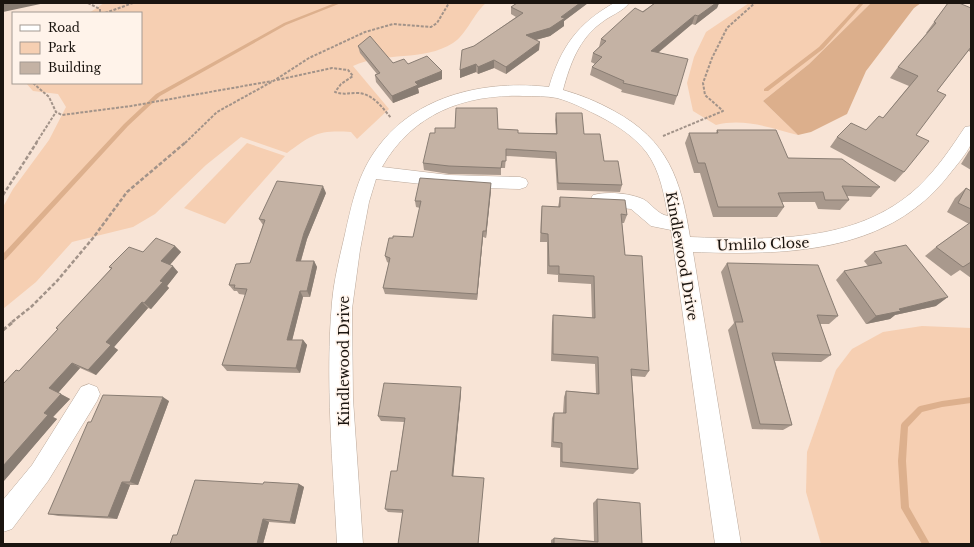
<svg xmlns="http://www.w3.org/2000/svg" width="974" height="547" viewBox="0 0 974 547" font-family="'Libre Baskerville',serif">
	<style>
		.green { fill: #f6cfb2 }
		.forest { fill: #dcaf8c }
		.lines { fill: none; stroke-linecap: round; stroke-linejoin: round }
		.stream { fill: #ddb08d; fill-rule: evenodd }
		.street-casing { stroke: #bba99b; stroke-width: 1 }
		.path-far2 { stroke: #a29389; stroke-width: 2; stroke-dasharray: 3 1.5; stroke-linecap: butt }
		.path-far1 { stroke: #a29389; stroke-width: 2.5; stroke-dasharray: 4 2; stroke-linecap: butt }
		.path { stroke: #a29389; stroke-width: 3; stroke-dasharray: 4.5 2.5; stroke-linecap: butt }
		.street { fill: #fff; fill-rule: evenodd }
		.wall { fill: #a9998d }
		.shaded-wall { fill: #897d73 }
		.building { fill: #c4b2a4; stroke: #897d73 }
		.labels { text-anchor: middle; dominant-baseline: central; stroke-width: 3; stroke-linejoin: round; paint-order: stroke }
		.street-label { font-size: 14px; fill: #1a140f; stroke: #fff3ea }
	</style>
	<rect width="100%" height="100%" fill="#f8e4d6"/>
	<g class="green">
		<path d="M104,3H486C474,13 466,35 453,43C423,62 385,51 353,66L389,109L357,139L351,132C318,130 313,134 287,153L241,137L206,165L155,214L133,227L72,242L36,282L3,309V207L13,189L49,140L66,107L58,94L33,91L26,83H141V13H89Z"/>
		<path d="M749,3H871L809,64L763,101L798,135C771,128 744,118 716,125L693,111L687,83L694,57L706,32Z"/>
		<polygon points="247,143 285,156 225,224 184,208"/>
		<polygon points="922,326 971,328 971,544 821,544 806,492 807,452 836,370 852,349 883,332"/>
	</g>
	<polygon class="forest" points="871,3 921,3 914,8 866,71 847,114 811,132 798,135 763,101 809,64"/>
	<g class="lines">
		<g class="stream">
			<polygon points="335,3 341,3 286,25 160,96 128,126 5,260 3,260 3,254 124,124 156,94 284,23"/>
			<polygon points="860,3 864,3 823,49 768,91 764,91 764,89 819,47"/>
			<polygon points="971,397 971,403 942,407 922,412 908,427 906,461 909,507 930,544 922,544 901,508 898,461 901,425 902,423 918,407 920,406 942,401"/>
		</g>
		<g class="street-casing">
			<g id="street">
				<path d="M614,3H629C624,11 609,16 601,23C579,39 570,64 563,90C581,95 598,102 614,111C668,140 681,180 690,237C768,240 857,244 918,187C937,169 951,148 965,127L971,126C971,131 972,139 971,144C966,155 955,167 948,176C886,255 783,255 693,252L741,544H715L671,230L651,226L631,209L593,205L590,200L593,195C607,191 629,193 643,199C652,204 657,214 668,216C664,194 660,171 647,153C635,137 618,126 601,117C587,110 572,102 557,98C546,96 535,96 523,96C464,94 412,114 382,167L449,175L520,177L526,179L528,183L526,187L520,189L449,187L376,179L369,202L360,250L352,309L353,399L363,544H337C333,466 325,380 332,302C334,279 340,256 345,234C352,203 358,173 378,147C417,94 487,80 549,87C561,47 577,24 614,3Z"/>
				<polygon points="89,384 97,387 100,394 97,401 48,481 12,529 3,532 3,500 32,465 81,387"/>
			</g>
		</g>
		<g class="path-far2">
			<polyline points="88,3 100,9 100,13"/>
			<polyline points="105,13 133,3"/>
			<path d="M277,80L332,68L348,70L353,76L341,84L335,92C343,95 349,93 357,93C372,93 382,107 391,118"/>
			<polyline points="33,83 49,97 56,112 62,115 131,106 272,81"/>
			<polyline points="663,136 723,111 705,95 703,83 712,58 727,28 755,3"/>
			<polyline points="36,143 56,112"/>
			<polyline points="185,143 217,112 275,80 309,58 365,32 393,24 431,27 437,23 449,3"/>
		</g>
		<g class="path-far1">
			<polyline points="3,195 37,142"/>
			<polyline points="12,322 31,307 57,281 93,238 127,192 186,142"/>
		</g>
		<polyline class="path" points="3,330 14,321"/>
		<use href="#street" class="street"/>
	</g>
	<g class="wall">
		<polygon points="517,3 588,3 564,21 564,26 550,36 535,40 539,50 506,74 494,68 478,74 476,72 460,78 460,70 474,46 516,17 511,14 511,7"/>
		<polygon points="655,3 719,3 717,8 695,25 692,24 658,53 677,96 674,105 621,92 622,90 590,75 592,67 595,64 591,62 593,53 599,47 601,39"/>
		<polygon points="948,3 971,8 971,52 968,51 937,91 916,135 904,172 895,182 830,147 837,137 866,130 883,118 909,86 890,78 898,67 927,33 926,33"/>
		<polygon points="358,46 393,63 408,64 442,71 442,79 418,88 419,93 393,103 376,82 375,75 377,74 360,53"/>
		<polygon points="556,113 584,134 622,185 620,192 557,190 555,159 506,156 505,168 501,168 501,175 449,174 424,170 423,163 435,133 498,129 518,133 556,133 555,120"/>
		<polygon points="717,130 788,158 880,187 871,197 847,196 849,200 840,210 818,209 815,202 782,202 784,207 777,217 713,217 700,173 694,173 685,143 689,133 716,133"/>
		<polygon points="971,149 971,170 961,164 969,151"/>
		<polygon points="966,188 971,191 971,278 960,270 951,276 925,256 936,247 969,224 947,212 955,198"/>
		<polygon points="491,190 486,238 483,237 477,300 385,294 383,288 389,263 387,262 385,256 393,238 413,237 420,208 416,207 415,201"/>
		<polygon points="326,193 307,239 301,261 314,261 317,267 310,297 303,297 292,340 303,340 307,345 300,373 227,371 222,365 246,295 239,294 237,291 234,291 229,285 250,263 263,225 259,219"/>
		<polygon points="560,197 627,215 624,223 622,223 625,255 649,371 645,377 632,376 638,469 633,474 560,467 560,448 551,447 552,418 554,413 563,413 564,397 566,391 596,393 595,364 551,361 552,323 553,315 592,318 591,284 558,282 558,275 547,274 547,242 540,242 541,215 542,206 558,207"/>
		<polygon points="175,246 181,252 170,265 178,272 167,286 169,288 151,309 148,308 114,347 118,350 96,375 80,368 58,393 70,399 53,417 57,419 3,482 3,384 19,371 58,330 56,328 111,269 109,267 143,252"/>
		<polygon points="874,252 936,306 895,315 890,319 866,324 836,280 844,271 868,266 864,261"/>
		<polygon points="727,263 838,316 829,324 820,324 831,355 821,362 775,361 792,425 783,430 752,429 728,330 734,323 721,272"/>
		<polygon points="461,393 453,476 484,478 478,544 398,544 403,513 388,512 385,509 397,471 404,422 381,421 378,416"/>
		<polygon points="169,401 138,485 130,485 117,519 58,516 48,514 91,422"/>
		<polygon points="263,484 299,484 304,487 295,524 269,522 263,544 170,544"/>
		<polygon points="597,499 642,544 551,544 551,540 554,538 594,541 593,503"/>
	</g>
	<g class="shaded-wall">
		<polygon points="3,3 45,3 3,12"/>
		<polygon points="580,3 588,3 564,21 564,26 550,36 525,43 526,35 561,17"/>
		<polygon points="716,3 719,3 717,8 695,25 698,16"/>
		<polygon points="695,15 692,24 649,60 651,51"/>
		<polygon points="540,42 539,50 506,74 506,67"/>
		<polygon points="494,60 494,68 478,74 478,67"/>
		<polygon points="476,64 476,72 460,78 460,70"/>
		<polygon points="442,71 442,79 418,88 419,93 393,103 392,96 415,82"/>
		<polygon points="491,183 491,190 486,238 486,231"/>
		<polygon points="323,186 326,193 307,239 299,267 296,261 304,233"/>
		<polygon points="483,231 483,237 477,300 477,294"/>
		<polygon points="175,246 181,252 167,268 161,261"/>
		<polygon points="314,261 317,267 310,297 307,291"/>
		<polygon points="173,266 178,272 167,286 169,288 151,309 144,303 160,281"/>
		<polygon points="300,291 303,297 291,345 287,340"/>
		<polygon points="948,297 936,306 895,315 890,319 866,324 876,316 899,309"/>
		<polygon points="142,302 148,308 114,347 118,350 96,375 88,370 106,342"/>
		<polygon points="303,340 307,345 300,373 296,368"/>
		<polygon points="72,363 80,368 58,393 49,388"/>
		<polygon points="461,387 461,393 453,479 452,476"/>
		<polygon points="61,394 70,399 53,417 57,419 3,482 3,466 44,413"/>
		<polygon points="163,397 169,401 138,485 130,482"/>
		<polygon points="122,482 130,485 117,519 108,517"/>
		<polygon points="299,484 304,487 295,524 290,522"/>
		<polygon points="263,519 269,522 263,544 257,544"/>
	</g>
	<g class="building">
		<polygon points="517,3 580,3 561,17 565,18 550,28 526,35 540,42 506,67 494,60 478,67 476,64 460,70 462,50 474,46 523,13 511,7"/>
		<polygon points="655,3 716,3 698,16 695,15 651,51 688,59 677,96 623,83 624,81 592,67 602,57 593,53 606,41 601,39 635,8 643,12"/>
		<polygon points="948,3 959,3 971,8 971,47 937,91 946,95 916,135 929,141 904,172 837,137 851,123 866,130 879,116 883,118 918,76 898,67 936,23 934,22"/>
		<polygon points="370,36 393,63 404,59 408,64 427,56 442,71 415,82 418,85 392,96 375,75 380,73 358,46"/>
		<polygon points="456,108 497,108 498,129 518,130 518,133 557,134 556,113 582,113 584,134 600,134 604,161 618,161 622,185 558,183 556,152 506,149 506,161 502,161 501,168 449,166 423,163 430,133 435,133 435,128 455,128"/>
		<polygon points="717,130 776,130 788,158 842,159 880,187 842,186 849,200 825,200 823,192 778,193 784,207 718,207 705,163 698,163 689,133 718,133"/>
		<polygon points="420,178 491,183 486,231 483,231 477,294 383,288 390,258 385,256 389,238 393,238 393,236 413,237 421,201 415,201"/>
		<polygon points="277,181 323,186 304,233 296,261 314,261 307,291 300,291 287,340 303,340 296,368 222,365 247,289 234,288 235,285 229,285 236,264 250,263 265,220 259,219"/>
		<polygon points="966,188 971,191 971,209 958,203"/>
		<polygon points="560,197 625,200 627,215 621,214 625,255 642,256 649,371 631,369 638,469 562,462 562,443 553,442 554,413 566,413 566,391 599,394 598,357 553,354 553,315 595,318 594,276 559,274 559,266 549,266 548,234 541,233 542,206 560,207"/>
		<polygon points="971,222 971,262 963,267 936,247"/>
		<polygon points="156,238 175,246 161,261 173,266 160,281 163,282 144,303 142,302 106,342 111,345 88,370 72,363 49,388 61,394 44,413 48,415 3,466 3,384 16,370 19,371 58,329 56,328 112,268 109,267 129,247 143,252"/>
		<polygon points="906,245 948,297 899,309 901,311 876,316 844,271 882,263 874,252"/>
		<polygon points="727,263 818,265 838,316 817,315 831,355 772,353 792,425 760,424 735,322 743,322"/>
		<polygon points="384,383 461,387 452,476 484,478 478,544 398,544 403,510 385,509 391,471 397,471 405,418 378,416"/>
		<polygon points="103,395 163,397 130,482 122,482 108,517 48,514 88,422 91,422"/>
		<polygon points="195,480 263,484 264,482 299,484 290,522 263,519 257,544 170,544 173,535 177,535"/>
		<polygon points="597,499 640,503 642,544 554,544 554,538 598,542"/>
	</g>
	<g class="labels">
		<g class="street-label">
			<text transform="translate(763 244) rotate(-2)">Umlilo Close</text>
			<text transform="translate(682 256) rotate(80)">Kindlewood Drive</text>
			<text transform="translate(344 361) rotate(-90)">Kindlewood Drive</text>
		</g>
	</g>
	<rect width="974" height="547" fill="none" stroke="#1a140f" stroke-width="8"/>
	<rect x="12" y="12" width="130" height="72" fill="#fff3ea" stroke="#a39a92"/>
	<rect x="20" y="25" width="20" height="6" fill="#ffffff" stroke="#a39a92"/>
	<text x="48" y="32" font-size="12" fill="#1a140f">Road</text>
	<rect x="20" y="42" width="20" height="12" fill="#f6cfb2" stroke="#a39a92"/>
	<text x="48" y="52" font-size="12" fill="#1a140f">Park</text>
	<rect x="20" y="62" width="20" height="12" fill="#c4b2a4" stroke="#a39a92"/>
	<text x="48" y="72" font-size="12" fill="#1a140f">Building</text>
</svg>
